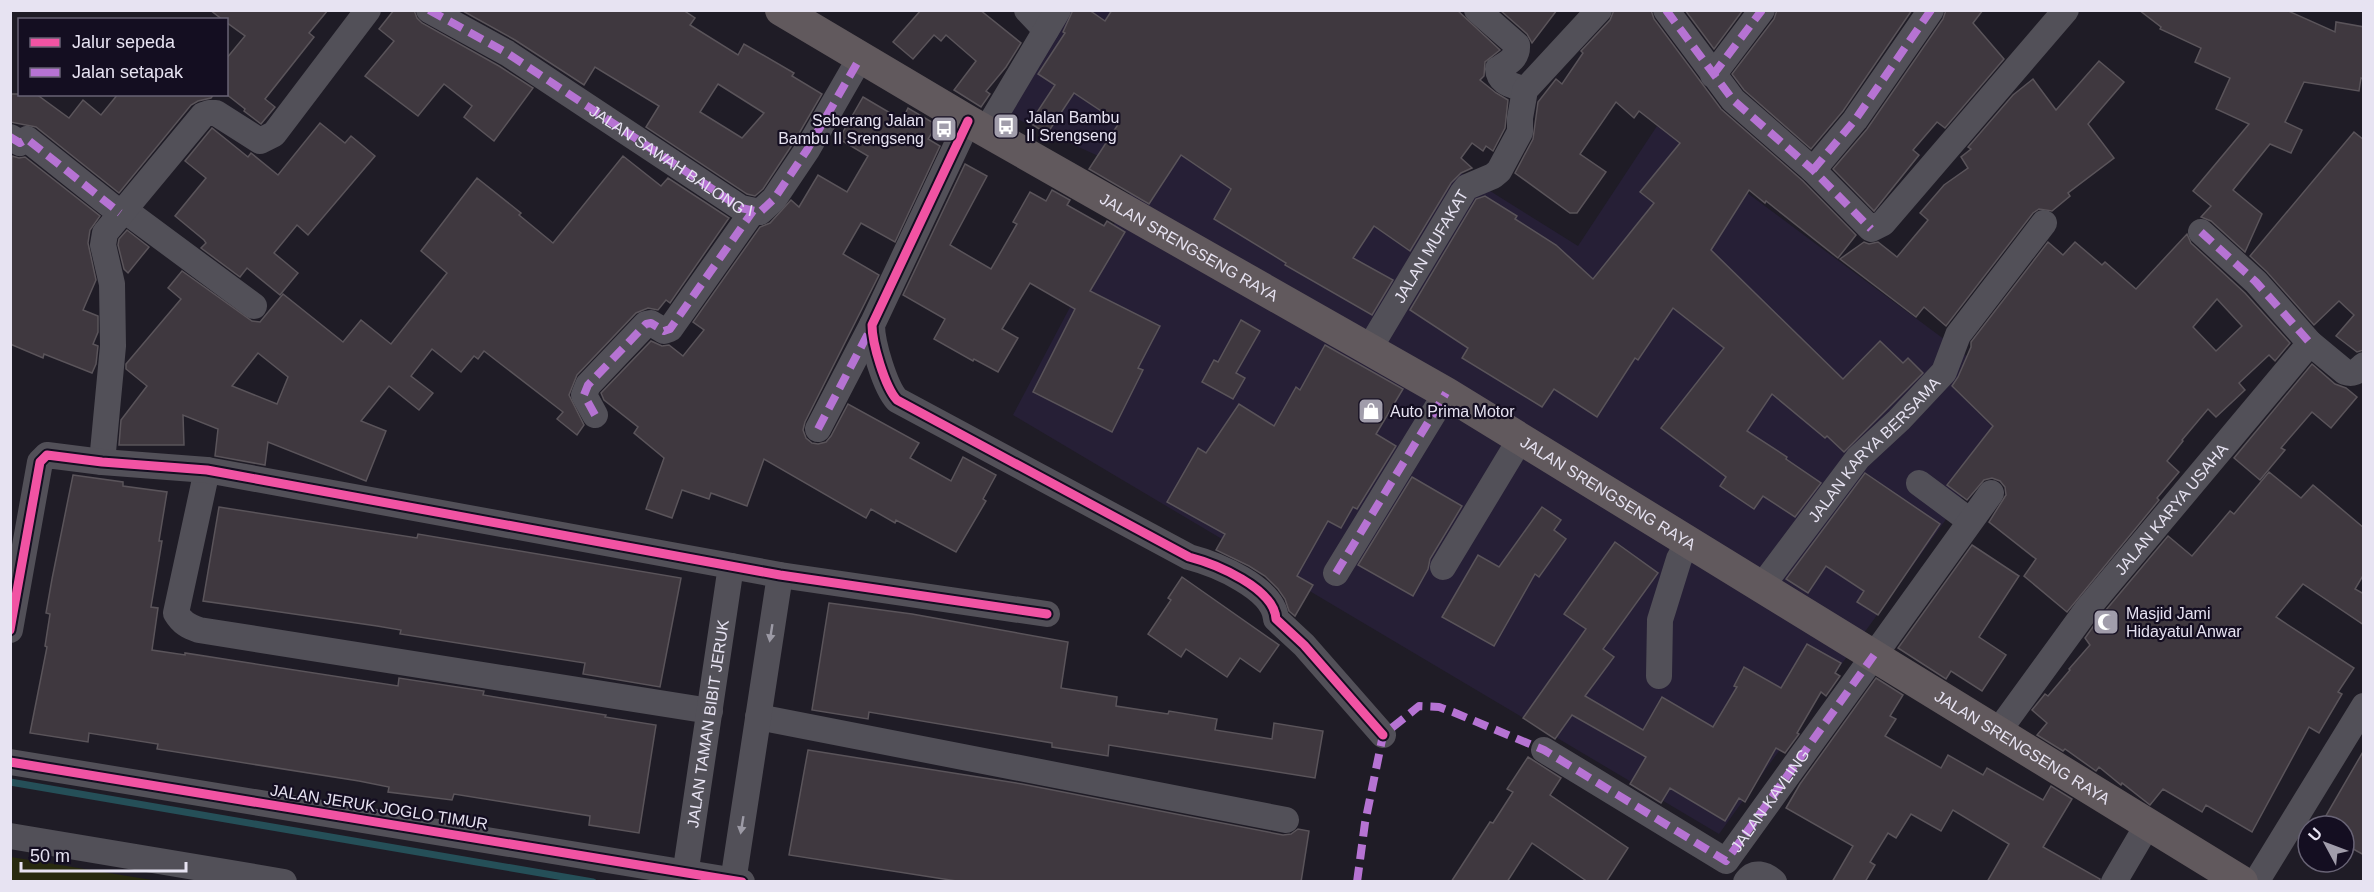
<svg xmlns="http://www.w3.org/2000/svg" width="2374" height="892" viewBox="0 0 2374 892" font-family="Arial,sans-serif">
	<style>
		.built { fill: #261f36 }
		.green { fill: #282a0f }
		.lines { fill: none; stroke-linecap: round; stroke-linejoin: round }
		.stream { stroke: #254f58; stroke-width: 7 }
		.building { fill: #3f383f; stroke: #5a545a; stroke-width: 1.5; fill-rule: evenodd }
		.minor { stroke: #525058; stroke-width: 26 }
		.major { stroke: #61595d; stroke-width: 32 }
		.quiet { stroke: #b673d3; stroke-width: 8; stroke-dasharray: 15 8; stroke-linecap: butt }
		.cycleway-casing { stroke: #140e21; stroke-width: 13 }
		.cycleway { stroke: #f153a3; stroke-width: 9 }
		.oneway { fill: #9c9aa5 }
		.labels { text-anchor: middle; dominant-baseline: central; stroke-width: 4.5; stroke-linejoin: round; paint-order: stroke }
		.poi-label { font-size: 16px; fill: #e7e3f2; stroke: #140e21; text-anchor: start }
		.street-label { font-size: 16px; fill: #e7e3f2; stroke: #140e21 }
	</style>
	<rect width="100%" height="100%" fill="#1f1c26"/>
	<polygon class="built" points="1057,11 1203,11 1578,246 1657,126 2030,403 1719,834 1013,415 1140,175 995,109"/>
	<polygon class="green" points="10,857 11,857 158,881 11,881"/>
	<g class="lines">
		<polyline class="stream" points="10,782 593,882"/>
	</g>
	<g class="building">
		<polygon points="210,10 328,10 309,33 314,37 265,99 275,107 261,124 244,111 245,109 226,94 226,59 245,36 226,22 226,20 223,20"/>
		<polygon points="394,10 414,10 417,18 422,23 499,66 533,88 494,141 464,117 472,106 444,84 418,116 365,76 394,41 379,29"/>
		<path d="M461,10H683L695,18L690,25L738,55L744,44L794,73L792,76L822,94L794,142L763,189L755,196L747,194L646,127L659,106L595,67L584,85L515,40ZM718,84L764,113L742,138L700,112Z"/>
		<polygon points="921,10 980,10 1021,43 1006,67 986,91 990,94 981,107 954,90 976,61 946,35 941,41 934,35 913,59 893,42"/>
		<polygon points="1073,10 1089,10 1105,21 1112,10 1457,10 1500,50 1485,62 1484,76 1480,80 1496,93 1508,100 1505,128 1493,151 1486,146 1483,151 1472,143 1461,158 1472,168 1461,173 1451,183 1410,251 1374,226 1353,258 1393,280 1372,315 1285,265 1286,263 1214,219 1231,189 1181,155 1149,204 1089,169 1119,123 1074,93 1047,134 1030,123 1055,85 1038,74 1065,33 1063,32"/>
		<polygon points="1500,10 1557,10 1532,43 1527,34"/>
		<polygon points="1614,10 1651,10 1654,19 1721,109 1803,181 1856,235 1838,258 1766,201 1765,203 1749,190 1711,250 1843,379 1880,341 1903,363 1908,358 1923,373 1844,452 1827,436 1825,438 1772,394 1747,431 1787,457 1786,459 1821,483 1795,517 1763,496 1754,509 1720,486 1726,477 1661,428 1724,348 1673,308 1638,360 1635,358 1597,417 1554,389 1542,407 1462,358 1468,348 1410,310 1476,199 1485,196 1517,216 1515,219 1556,245 1593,279 1654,203 1640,192 1680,143 1639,111 1634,118 1616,102 1580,154 1606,172 1577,213 1570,213 1515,173 1533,139 1538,102 1556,79 1562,84 1583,53 1581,51 1610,20"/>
		<polygon points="1685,10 1743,10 1714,49"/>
		<polygon points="1777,10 1912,10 1843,111 1811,149 1744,90 1732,74 1774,19"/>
		<polygon points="1946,10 1983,10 1973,23 2004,59 1945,128 1937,122 1913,150 1919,155 1874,211 1833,169 1867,129 1943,19"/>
		<polygon points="2139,10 2286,10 2335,32 2336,22 2364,27 2364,79 2361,78 2359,91 2304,82 2285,122 2302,130 2291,153 2270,144 2233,190 2262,214 2245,252 2211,221 2201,217 2211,206 2193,191 2249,124 2216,109 2230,78 2195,62 2201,48 2160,29 2161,27"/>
		<polygon points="2099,61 2124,82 2088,124 2114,158 2068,193 2070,196 2052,211 2039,209 2033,213 1946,326 1924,307 1916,317 1840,259 1864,242 1869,244 1878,242 1897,257 1928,220 1920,213 1944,185 1968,168 1961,157 1971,149 1968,147 2013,95 2033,79 2056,110"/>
		<polygon points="10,94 36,94 69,118 83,100 101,115 118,94 214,94 211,98 198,101 191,105 119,193 36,127 10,122"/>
		<polygon points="863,97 902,120 908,108 937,125 928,139 940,146 895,242 861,223 843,254 879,275 805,422 803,430 806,438 812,443 818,444 826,442 831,436 848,404 919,443 910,458 951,481 963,457 996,475 983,499 986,501 956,552 896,520 895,523 871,509 866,518 764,459 747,506 711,493 709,499 682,490 672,518 646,509 664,458 634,433 638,427 604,400 601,393 651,341 662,346 669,345 683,356 704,330 693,322 760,227 770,223 791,200 799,207 818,175 847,192 868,156 839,139"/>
		<polygon points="320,123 345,143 351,136 375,156 308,235 297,225 274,253 298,273 280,295 247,268 240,277 201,248 206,243 204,240 175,216 206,178 185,161 212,128 248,157 251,153 278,175"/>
		<polygon points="2354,132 2364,140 2364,350 2357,352 2336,336 2354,315 2339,301 2314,325 2267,272 2250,256"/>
		<polygon points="12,156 19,158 25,157 100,216 90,230 88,243 96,280 83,310 98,316 98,332 93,344 98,346 96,364 92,373 44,354 43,358 10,344"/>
		<path d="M623,156L661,186L668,178L729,218L670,303L666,300L658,310L648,308L636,313L577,375L569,395L584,425L577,435L557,419L563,412L484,351L478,359L474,356L461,372L432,349L411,376L433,393L419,410L389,386L361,421L386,431L366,481L268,442L265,465L215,456L218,429L183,415L184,445H119L121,420L147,386L126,369V364L181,299L168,288L182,271L252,321L260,322L283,294L343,342L361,320L391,344L447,273L421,251L477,178L521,213L519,215L553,243ZM258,353L288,377L277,404L232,386Z"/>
		<polygon points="965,164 987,176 950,245 991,269 1017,224 1013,222 1030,192 1046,201 1052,190 1070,200 1067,205 1104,226 1107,221 1125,232 1090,291 1160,326 1138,368 1143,370 1112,432 1033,392 1075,309 1030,283 1002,329 1018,338 998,372 974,359 973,361 934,339 945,319 903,295"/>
		<polygon points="127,230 149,247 128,273 124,269 118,245 119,239"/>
		<path d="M2187,234L2191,243L2245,293L2290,343L2275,361L2269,355L2239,383L2245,390L2216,417L2208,409L2182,440L2183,441L2167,461L2179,472L2157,498L2159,500L2067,612L2024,576L2036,559L1989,522L2006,495L2005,487L2000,481L1992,478L1984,480L1967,500L1947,485L1993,426L1952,386L1958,377L1971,347V342L2048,242L2063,255L2075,242L2102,265L2105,262L2136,289ZM2217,299L2242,326L2216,351L2193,327Z"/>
		<polygon points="1241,320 1260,331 1236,373 1245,378 1233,399 1202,382 1214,360 1218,362"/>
		<polygon points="1325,345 1403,389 1376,434 1396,446 1357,509 1353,507 1341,528 1328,521 1297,576 1313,585 1295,616 1289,611 1285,599 1278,589 1265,576 1249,566 1216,550 1225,534 1167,502 1198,448 1206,453 1239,404 1274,426 1296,387 1300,390"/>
		<polygon points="2312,364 2335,384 2346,388 2357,397 2331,428 2312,412 2281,448 2285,450 2260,480 2234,458"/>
		<polygon points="2269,472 2301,498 2313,485 2364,528 2364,574 2355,589 2364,594 2364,625 2303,584 2276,617 2354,668 2338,692 2342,694 2319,733 2309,727 2252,832 2206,805 2202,812 2163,789 2150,805 2122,783 2121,785 2099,767 2096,771 2065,749 2063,751 2037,735 2047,723 2032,710 2045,694 2048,696 2070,670 2069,669 2090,645 2085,638 2100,617 2168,536 2192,556 2230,511 2234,514"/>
		<polygon points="1865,473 1940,524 1878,615 1857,602 1864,591 1826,566 1808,593 1786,579"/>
		<polygon points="73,475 123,482 123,486 167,492 159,541 162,541 151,607 158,608 152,650 185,655 185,653 398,686 399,678 484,691 483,695 606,715 605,717 656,725 639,833 589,825 590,816 454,794 452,800 388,792 389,787 359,781 157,749 158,744 89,733 88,742 30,733 47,647 45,646 50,614 46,613 52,579"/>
		<polygon points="1412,477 1462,506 1430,559 1428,569 1413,596 1358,565"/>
		<polygon points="219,507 417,538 418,534 681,578 660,687 583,674 585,663 400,634 401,630 377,626 203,601"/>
		<polygon points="1542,507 1561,520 1554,530 1566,539 1539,577 1535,574 1494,646 1442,617 1478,555 1499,567"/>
		<polygon points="1615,542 1658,573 1603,649 1614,657 1585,696 1643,730 1662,697 1713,727 1737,687 1734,686 1744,667 1781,688 1807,644 1841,663 1835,673 1840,676 1826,696 1821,692 1797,733 1799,734 1785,753 1776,748 1745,802 1739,798 1725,821 1670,788 1661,803 1630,784 1646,757 1572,715 1555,739 1523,718 1586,629 1564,614"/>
		<polygon points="1972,545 2019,576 1979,637 2006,655 1982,691 1951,671 1946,679 1898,648"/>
		<polygon points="1182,577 1279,645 1260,672 1240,658 1227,677 1186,649 1181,657 1148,634 1171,600 1168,598"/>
		<polygon points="829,603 912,614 1068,642 1061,688 1117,697 1116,706 1168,714 1169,711 1217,719 1215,730 1272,739 1274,723 1323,731 1315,778 1109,745 1108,756 1052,747 1052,743 869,712 868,719 812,710"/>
		<polygon points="1876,678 1903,695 1890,716 1896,719 1885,736 1941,768 1948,755 1983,775 1987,768 2043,800 2051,786 2072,799 2043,847 2100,879 2099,882 1987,882 2009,844 1953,810 1941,831 1911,814 1896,838 1888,833 1870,862 1875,865 1865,882 1832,882 1853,846 1786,808 1800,784"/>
		<polygon points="808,750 1022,784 1283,835 1291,834 1298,829 1309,831 1301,882 963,882 789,855"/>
		<polygon points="2364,750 2364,855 2344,844 2344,826 2320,826"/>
		<polygon points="1528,757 1561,778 1550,795 1628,848 1606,882 1588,882 1532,843 1507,882 1451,882 1490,822 1493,823 1513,792 1507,789"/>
	</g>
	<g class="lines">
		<g class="minor">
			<path id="s1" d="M429,10L507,53L741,208L760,212L774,199L807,150L860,58"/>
			<polyline points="1027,10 1046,30"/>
			<path d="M1477,10L1517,45C1518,58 1508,63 1498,69C1499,84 1513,85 1525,90"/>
			<polyline points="1666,10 1733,100 1813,170 1871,229 1883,223 2066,10"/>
			<polyline points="1713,75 1762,10"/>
			<path d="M968,121L872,325C872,343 885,387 897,400L1189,557C1216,564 1274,588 1276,619L1304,645L1383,735"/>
			<polyline points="986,131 1058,10"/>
			<polyline points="10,137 20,143 27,139 120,213"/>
			<polyline points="1813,170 1855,120 1931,10"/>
			<polyline points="123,209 254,306"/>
			<polyline points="2201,232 2256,282 2310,343"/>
			<path id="s2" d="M1369,349L1463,192L1467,187L1493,176L1499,171L1520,132V118L1525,90L1599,10"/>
			<polyline points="595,415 584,395 588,385 646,324 651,323 664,331 670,329 753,211"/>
			<polyline points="818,429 872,325"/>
			<polyline points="102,462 113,346 112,284 103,245 105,233 203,115 209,113 216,113 260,141 274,134 368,10"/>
			<path d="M207,470L176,613C182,623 188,626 199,630L710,711"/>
			<polyline points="1919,483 1970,521"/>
			<polyline points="1443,567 1521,438"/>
			<polyline points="1336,573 1446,393"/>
			<path id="s3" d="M1762,586L1858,458L1899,420L1944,372L1958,335L2044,223"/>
			<polyline points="10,630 40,462 47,455 102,462 207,470 780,575 1047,614"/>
			<polyline points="1659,676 1660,620 1679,559 1689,540"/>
			<polyline points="758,717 1286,820"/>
			<path id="s4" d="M1997,733L2088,608L2310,343L2345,372C2354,375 2357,371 2364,365"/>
			<path id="s5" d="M1544,750L1726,861L1991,493"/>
			<polyline points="10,762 742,882"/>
			<polyline points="10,836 284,882"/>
			<path id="s6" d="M684,882L731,566"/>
			<polyline points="733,882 780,575"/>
			<path d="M1746,882C1754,870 1765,874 1774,882"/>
			<polyline points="2114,882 2148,824"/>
			<polyline points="2256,882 2364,706"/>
		</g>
		<path class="major" id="s7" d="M781,10L968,121L1446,393L2242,882"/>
		<g class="quiet">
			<polyline points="429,10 507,53 741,208 760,212 774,199 807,150 860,58"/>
			<polyline points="1666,10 1733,100 1813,170 1871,229"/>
			<polyline points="1713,75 1762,10"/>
			<polyline points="10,137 20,143 27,139 120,213"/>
			<polyline points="1813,170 1855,120 1931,10"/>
			<polyline points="2201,232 2256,282 2310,343"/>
			<polyline points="595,415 584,395 588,385 646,324 651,323 664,331 670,329 753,211"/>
			<polyline points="818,429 871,328"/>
			<polyline points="1336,573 1446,393"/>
			<polyline points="1357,882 1365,823 1383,735 1419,706 1439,707 1453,712 1544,750 1726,861 1874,655"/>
		</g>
		<g class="cycleway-casing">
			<g id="cycleway">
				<path d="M968,121L872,325C872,343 885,387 897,400L1189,557C1216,564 1274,588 1276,619L1304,645L1383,735"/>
				<polyline points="10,630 40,462 47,455 102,462 207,470 780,575 1047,614"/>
				<polyline points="10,762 742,882"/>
			</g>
		</g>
		<use href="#cycleway" class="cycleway"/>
	</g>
	<defs><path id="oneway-solid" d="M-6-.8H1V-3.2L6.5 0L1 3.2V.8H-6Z" transform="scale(1.5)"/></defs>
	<g class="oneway">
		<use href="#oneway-solid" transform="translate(771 633) rotate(99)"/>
		<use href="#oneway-solid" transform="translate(742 825) rotate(99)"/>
	</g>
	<defs>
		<g id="bus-square" transform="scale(1.35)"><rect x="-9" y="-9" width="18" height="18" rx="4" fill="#a19dab" stroke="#140e21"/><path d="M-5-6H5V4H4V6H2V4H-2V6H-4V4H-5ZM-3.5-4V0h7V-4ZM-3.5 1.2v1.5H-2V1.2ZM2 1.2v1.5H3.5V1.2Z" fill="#fff"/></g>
		<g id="shop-square" transform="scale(1.35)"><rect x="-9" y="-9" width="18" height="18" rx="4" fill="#a19dab" stroke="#140e21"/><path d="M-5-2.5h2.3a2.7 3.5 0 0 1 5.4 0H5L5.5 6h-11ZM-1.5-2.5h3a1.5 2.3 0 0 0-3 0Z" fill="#fff"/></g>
		<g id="mosque-square" transform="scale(1.35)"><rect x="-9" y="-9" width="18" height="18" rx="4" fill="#a19dab" stroke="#140e21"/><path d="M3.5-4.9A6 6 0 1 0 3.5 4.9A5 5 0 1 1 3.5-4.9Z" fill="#fff"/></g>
	</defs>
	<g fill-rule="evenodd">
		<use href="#bus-square" x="1006" y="126"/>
		<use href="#bus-square" x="944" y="129"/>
		<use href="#shop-square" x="1371" y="411"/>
		<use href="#mosque-square" x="2106" y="622"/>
	</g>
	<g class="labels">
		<g class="poi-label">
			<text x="1026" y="117">Jalan Bambu<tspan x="1026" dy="18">II Srengseng</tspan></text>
			<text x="924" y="120" text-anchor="end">Seberang Jalan<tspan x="924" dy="18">Bambu II Srengseng</tspan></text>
			<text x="1390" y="411">Auto Prima Motor</text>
			<text x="2126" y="613">Masjid Jami<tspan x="2126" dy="18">Hidayatul Anwar</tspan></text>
		</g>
		<g class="street-label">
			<text stroke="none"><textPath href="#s1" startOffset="286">JALAN SAWAH BALONG I</textPath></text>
			<text stroke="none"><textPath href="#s7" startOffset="472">JALAN SRENGSENG RAYA</textPath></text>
			<text stroke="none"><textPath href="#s2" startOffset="120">JALAN MUFAKAT</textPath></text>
			<text stroke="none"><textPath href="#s3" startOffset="177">JALAN KARYA BERSAMA</textPath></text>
			<text stroke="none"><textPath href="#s7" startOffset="958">JALAN SRENGSENG RAYA</textPath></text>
			<text stroke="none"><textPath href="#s4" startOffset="284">JALAN KARYA USAHA</textPath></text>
			<text stroke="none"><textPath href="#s6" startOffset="160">JALAN TAMAN BIBIT JERUK</textPath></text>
			<text stroke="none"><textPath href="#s7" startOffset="1444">JALAN SRENGSENG RAYA</textPath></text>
			<text stroke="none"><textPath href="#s5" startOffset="288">JALAN KAVLING</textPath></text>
			<text transform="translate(379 807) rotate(9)">JALAN JERUK JOGLO TIMUR</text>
		</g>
	</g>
	<rect width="2374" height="892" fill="none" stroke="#e7e3f2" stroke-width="24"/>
	<rect x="18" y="18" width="210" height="78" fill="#140e21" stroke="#686375" stroke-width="1.5"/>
	<rect x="30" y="38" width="30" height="9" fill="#f153a3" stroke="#686375" stroke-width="1.5"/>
	<text x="72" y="48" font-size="18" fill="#e7e3f2">Jalur sepeda</text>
	<rect x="30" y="68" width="30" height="9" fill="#b673d3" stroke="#686375" stroke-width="1.5"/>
	<text x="72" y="78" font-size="18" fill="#e7e3f2">Jalan setapak</text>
	<g transform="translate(2326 844) rotate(311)"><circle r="28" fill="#140e21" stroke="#686375" stroke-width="1.5"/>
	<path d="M0-4.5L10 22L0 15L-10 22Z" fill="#a19dab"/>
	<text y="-9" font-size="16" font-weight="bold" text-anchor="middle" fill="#e7e3f2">U</text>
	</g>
	<path d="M21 862v9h165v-9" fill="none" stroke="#e7e3f2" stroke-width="3"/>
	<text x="30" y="862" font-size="18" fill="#e7e3f2" stroke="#140e21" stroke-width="4.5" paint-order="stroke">50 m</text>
</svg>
